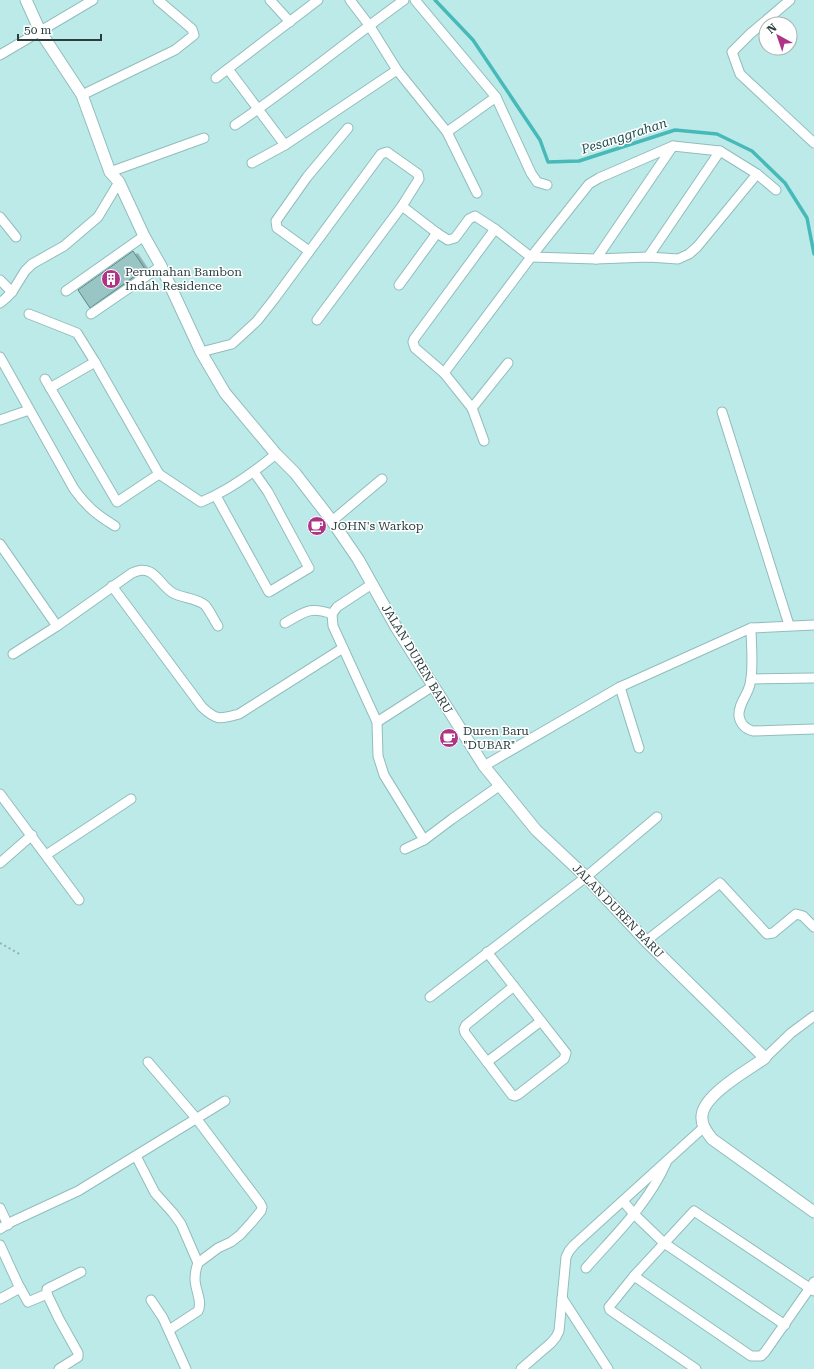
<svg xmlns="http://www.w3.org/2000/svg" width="814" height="1369" viewBox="0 0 814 1369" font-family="'Roboto Serif',serif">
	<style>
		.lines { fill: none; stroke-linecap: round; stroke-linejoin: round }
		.stream { stroke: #47b9b8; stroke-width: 3.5 }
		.building { fill: #99c5c4; stroke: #5a8484; filter: url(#shadow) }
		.minor-casing { stroke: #91bdbc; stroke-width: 11 }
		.tertiary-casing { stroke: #91bdbc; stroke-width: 13 }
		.path { stroke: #8eb4b3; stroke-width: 2; stroke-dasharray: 2 3; stroke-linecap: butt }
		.minor { stroke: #fff; stroke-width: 9 }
		.tertiary { stroke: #fff; stroke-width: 11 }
		.labels { text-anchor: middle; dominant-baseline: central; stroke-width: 3; stroke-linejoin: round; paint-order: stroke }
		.poi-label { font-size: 12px; fill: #2a3d3c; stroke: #fff; text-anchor: start }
		.street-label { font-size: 12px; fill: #2a3d3c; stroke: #fff }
		.water-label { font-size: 13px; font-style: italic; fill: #1f5050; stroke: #fff }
	</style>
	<defs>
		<filter id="shadow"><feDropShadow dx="4.5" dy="2.5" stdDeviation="0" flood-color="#0004"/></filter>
	</defs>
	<rect width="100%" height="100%" fill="#bceae9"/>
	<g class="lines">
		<polyline class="stream" points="435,0 473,40 540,140 548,162 579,161 675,130 717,134 752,151 785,183 807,218 814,254"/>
	</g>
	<polygon class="building" points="133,251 145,269 90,308 78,290"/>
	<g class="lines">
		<g class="minor-casing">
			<g id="minor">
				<polyline points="270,0 290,22"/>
				<polyline points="350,0 369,25 397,70 447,132 477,193"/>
				<polyline points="415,0 496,97 531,173 537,182 547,185"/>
				<polyline points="790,0 750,34 732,52 740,74 814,143"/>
				<polyline points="0,55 93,0"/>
				<polyline points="228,69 285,145"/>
				<polyline points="216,78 318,0"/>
				<polyline points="82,95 175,50 194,35 192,29 158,0"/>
				<path d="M235,125C293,86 347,41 404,0"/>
				<polyline points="447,132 496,97"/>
				<polyline points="252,163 285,145 397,70"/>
				<polyline points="110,172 204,138"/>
				<polyline points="402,206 437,233 448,240 455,238 469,219 475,216 495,229 531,257 596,259 648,257 678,259 689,254 697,247 757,174"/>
				<polyline points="0,217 16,237"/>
				<polyline points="309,251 280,230 277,228 276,221 307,177 348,128"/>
				<polyline points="648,257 720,151"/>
				<polyline points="596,259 673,146"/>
				<polyline points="0,280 12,292"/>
				<polyline points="399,285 437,233"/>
				<polyline points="66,291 144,236"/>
				<polyline points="0,303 6,298 12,292 25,271 32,264 64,246 98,217 119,182"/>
				<polyline points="29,314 77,333 95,362 159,474"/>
				<polyline points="91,314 161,266"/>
				<polyline points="201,352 232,344 257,321 275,298 381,154 387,152 418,174 419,179 402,206 317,320"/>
				<path d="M0,357L74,489C87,507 97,515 115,526"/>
				<polyline points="444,373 415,348 413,342 414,339 495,229"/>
				<path d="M45,379L117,502L159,474L201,502C228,491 253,473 276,454"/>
				<polyline points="50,388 95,362"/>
				<polyline points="472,408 508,363"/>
				<polyline points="722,412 789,625"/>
				<polyline points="0,420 29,410"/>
				<polyline points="484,441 472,408 444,373 531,257 589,184 599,178 673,146 720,151 757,174 776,190"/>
				<polyline points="216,496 269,592 309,568 268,492 254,472"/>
				<polyline points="332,521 382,479"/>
				<polyline points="0,544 57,626"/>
				<polyline points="372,584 337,607 332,614 333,626 377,722 378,756 384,775 424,840"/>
				<path d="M112,586L202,707C217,721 220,719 239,714L343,648"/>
				<path d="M285,623C305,612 309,606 332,614"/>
				<path d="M751,628C751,644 754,668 750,684C748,695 738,704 739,716C740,723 745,729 753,731L814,729"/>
				<path d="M13,654L57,626L132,573C139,570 143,569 150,572C159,577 164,588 173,593C182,598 196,598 205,605C210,611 214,620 218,626"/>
				<polyline points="751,679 814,678"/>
				<polyline points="620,687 639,748"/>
				<polyline points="377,722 433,686"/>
				<polyline points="484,766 620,687 751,628 814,625"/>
				<polyline points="0,794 79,900"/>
				<polyline points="405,849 424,840 452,819 499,786"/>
				<polyline points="46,855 131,799"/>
				<polyline points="0,863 32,835"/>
				<polyline points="646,941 720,883 767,934 773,933 796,914 803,916 814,927"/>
				<polyline points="487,952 566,1053 564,1059 519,1094 515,1096 512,1095 465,1033 464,1029 466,1025 514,986"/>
				<polyline points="430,997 586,877 657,817"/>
				<polyline points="765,1058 791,1033 814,1016"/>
				<path d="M148,1062L196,1118L260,1203L262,1207L261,1211L251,1223L240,1235L231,1242L218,1248L198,1263C196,1268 195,1274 195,1279C195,1290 203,1302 198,1311L169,1330"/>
				<polyline points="487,1062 541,1021"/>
				<polyline points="136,1156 155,1193 173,1213 181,1224 198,1263"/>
				<polyline points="623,1201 634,1214 664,1243 785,1325"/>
				<polyline points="0,1208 8,1225"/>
				<polyline points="0,1229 9,1223 78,1191 225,1101"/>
				<polyline points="0,1245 18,1284 28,1302 47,1294 47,1289 81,1272"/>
				<path d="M586,1268C615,1235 648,1204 666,1163"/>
				<polyline points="634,1276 751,1356 761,1356 765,1352 814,1282"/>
				<polyline points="47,1294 59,1319 78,1353 78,1357 59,1369"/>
				<polyline points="562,1298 608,1369"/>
				<polyline points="0,1299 20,1288"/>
				<polyline points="151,1300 163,1318 186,1369"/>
				<polyline points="521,1369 551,1343 556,1337 559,1331 566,1257 569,1251 574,1245 704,1127"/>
				<polyline points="696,1369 610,1310 609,1307 634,1276 694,1211 814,1291"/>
			</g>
		</g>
		<g class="tertiary-casing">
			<path id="tertiary" d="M26,0L40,31L82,95L110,172L119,182L144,236L161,266L201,352L225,393L276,454L295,473L332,521L358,559L396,627L484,766L536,830L586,877L646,941L765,1058C748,1070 703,1095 702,1116C701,1125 707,1132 712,1139L814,1212"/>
		</g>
		<polyline class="path" points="0,943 21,955"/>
		<use href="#minor" class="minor"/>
		<use href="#tertiary" class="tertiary"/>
	</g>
	<defs>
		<g id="building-disc" transform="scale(1)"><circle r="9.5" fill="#af3485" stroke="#fff"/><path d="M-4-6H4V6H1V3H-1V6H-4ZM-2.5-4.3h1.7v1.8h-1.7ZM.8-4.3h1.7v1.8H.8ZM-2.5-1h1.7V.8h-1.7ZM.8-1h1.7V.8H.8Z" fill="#fff"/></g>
		<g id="cafe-disc" transform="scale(1)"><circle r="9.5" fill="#af3485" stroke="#fff"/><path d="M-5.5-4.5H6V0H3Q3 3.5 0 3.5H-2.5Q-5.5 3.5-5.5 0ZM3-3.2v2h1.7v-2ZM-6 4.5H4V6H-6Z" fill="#fff"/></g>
	</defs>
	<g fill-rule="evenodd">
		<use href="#building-disc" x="111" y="279"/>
		<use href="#cafe-disc" x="317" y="526"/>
		<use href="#cafe-disc" x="449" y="738"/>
	</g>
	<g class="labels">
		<g class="poi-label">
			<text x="125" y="272">Perumahan Bambon<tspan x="125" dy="14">Indah Residence</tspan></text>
			<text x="331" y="526">JOHN's Warkop</text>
			<text x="463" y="731">Duren Baru<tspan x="463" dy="14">"DUBAR"</tspan></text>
		</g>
		<g class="street-label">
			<text transform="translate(417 659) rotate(59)">JALAN DUREN BARU</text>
			<text transform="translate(618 911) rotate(46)">JALAN DUREN BARU</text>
		</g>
		<g class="water-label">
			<text transform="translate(624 136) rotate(-18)">Pesanggrahan</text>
		</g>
	</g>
	<g transform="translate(778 36) rotate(320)"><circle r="19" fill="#ffffff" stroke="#aab1b1"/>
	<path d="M0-3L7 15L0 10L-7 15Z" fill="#af3485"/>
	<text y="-6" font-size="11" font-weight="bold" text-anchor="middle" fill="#2a3d3c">N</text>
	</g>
	<path d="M18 34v6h83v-6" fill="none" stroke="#2a3d3c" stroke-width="2"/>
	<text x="24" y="34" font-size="12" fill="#2a3d3c" stroke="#ffffff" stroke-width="3" paint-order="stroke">50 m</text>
</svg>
